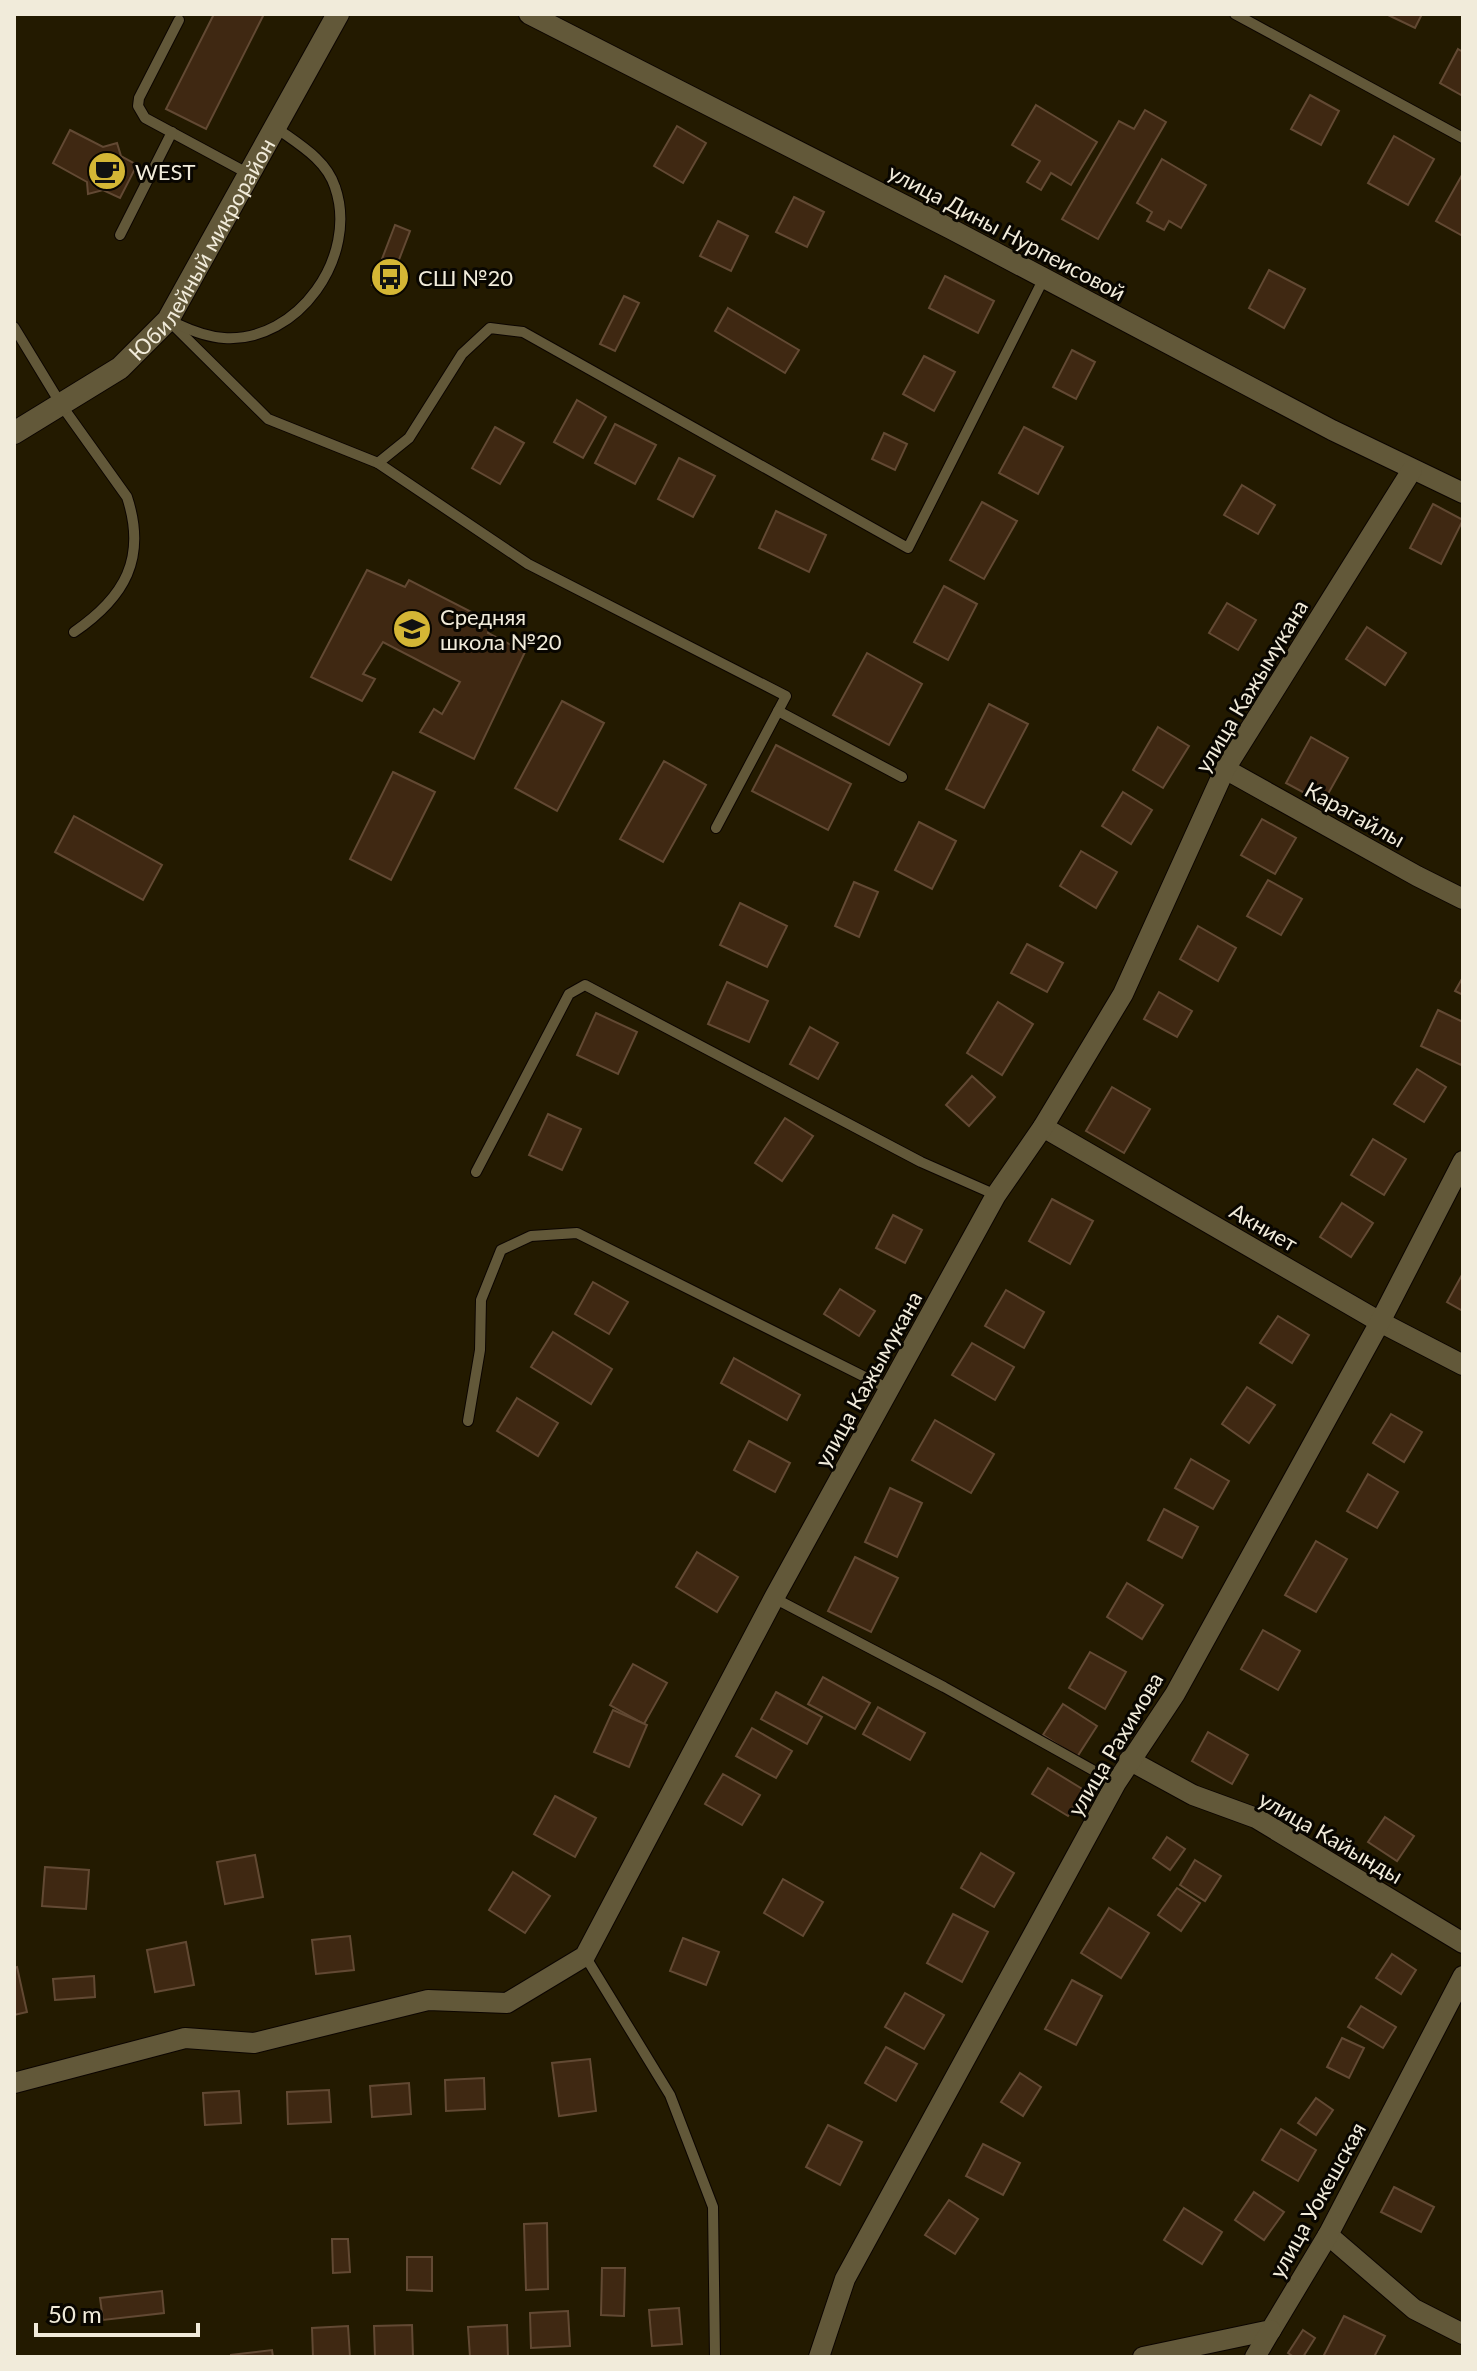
<svg xmlns="http://www.w3.org/2000/svg" width="1477" height="2371" viewBox="0 0 1477 2371" font-family="Lato,sans-serif">
	<style>
		.building { fill: #3f2812; stroke: #624933; stroke-width: 2 }
		.lines { fill: none; stroke-linecap: round; stroke-linejoin: round }
		.service-casing { stroke: #0c0500; stroke-width: 12 }
		.minor-casing { stroke: #0c0500; stroke-width: 22 }
		.tertiary-casing { stroke: #0c0500; stroke-width: 24 }
		.service { stroke: #625839; stroke-width: 10 }
		.minor { stroke: #625839; stroke-width: 20 }
		.tertiary { stroke: #625839; stroke-width: 22 }
		.labels { text-anchor: middle; dominant-baseline: central; stroke-width: 6; stroke-linejoin: round; paint-order: stroke }
		.poi-label { font-size: 22px; fill: #f1ebda; stroke: #090600; text-anchor: start }
		.street-label { font-size: 22px; fill: #f1ebda; stroke: #090600 }
	</style>
	<rect width="100%" height="100%" fill="#231a00"/>
	<g class="building">
		<polygon points="214,14 264,14 206,129 166,109"/>
		<polygon points="1386,14 1422,14 1415,28"/>
		<polygon points="1458,49 1463,52 1463,96 1440,83"/>
		<polygon points="1310,95 1339,111 1321,145 1291,129"/>
		<polygon points="1036,105 1097,142 1071,185 1051,173 1041,190 1027,182 1040,161 1012,145"/>
		<polygon points="1145,110 1166,122 1098,239 1062,219 1119,121 1134,129"/>
		<polygon points="677,126 706,143 683,183 654,166"/>
		<polygon points="70,130 103,147 117,143 121,156 137,165 120,198 103,190 88,194 87,182 53,163"/>
		<polygon points="1394,136 1434,159 1408,205 1368,183"/>
		<polygon points="1162,159 1206,185 1181,228 1169,221 1164,230 1147,221 1152,212 1137,203"/>
		<polygon points="1462,175 1463,175 1463,236 1436,221"/>
		<polygon points="794,197 824,212 807,247 776,232"/>
		<polygon points="718,221 748,236 731,271 700,256"/>
		<polygon points="395,225 410,231 387,291 372,285"/>
		<polygon points="1269,270 1305,289 1284,328 1249,308"/>
		<polygon points="945,276 994,301 978,333 929,308"/>
		<polygon points="624,296 639,303 615,351 600,344"/>
		<polygon points="728,308 799,350 785,373 715,331"/>
		<polygon points="1072,350 1095,362 1076,399 1053,387"/>
		<polygon points="924,356 955,372 934,411 903,394"/>
		<polygon points="577,400 606,417 583,458 554,442"/>
		<polygon points="615,424 656,445 635,484 595,463"/>
		<polygon points="495,427 524,443 500,484 472,468"/>
		<polygon points="1024,427 1063,447 1038,494 999,473"/>
		<polygon points="884,433 907,444 895,470 872,459"/>
		<polygon points="679,458 715,476 693,517 658,499"/>
		<polygon points="1242,485 1275,505 1258,534 1224,515"/>
		<polygon points="982,502 1017,521 984,579 950,560"/>
		<polygon points="1433,504 1463,520 1441,564 1410,548"/>
		<polygon points="776,511 826,535 809,572 759,548"/>
		<polygon points="367,570 405,587 409,580 491,622 488,633 525,652 474,759 420,732 434,709 442,714 460,682 383,642 363,674 375,679 362,701 311,677"/>
		<polygon points="944,586 977,604 948,660 914,642"/>
		<polygon points="1227,603 1256,620 1238,650 1209,633"/>
		<polygon points="1367,627 1406,653 1385,685 1346,659"/>
		<polygon points="867,653 922,684 889,745 833,715"/>
		<polygon points="562,701 604,723 557,811 515,788"/>
		<polygon points="989,704 1028,724 984,808 946,789"/>
		<polygon points="1158,727 1189,746 1163,788 1133,770"/>
		<polygon points="1311,737 1348,758 1323,803 1286,783"/>
		<polygon points="776,745 851,784 828,830 752,791"/>
		<polygon points="664,761 706,785 663,862 620,839"/>
		<polygon points="393,772 435,792 391,880 350,859"/>
		<polygon points="1123,792 1152,810 1131,844 1102,826"/>
		<polygon points="74,816 162,865 143,900 55,852"/>
		<polygon points="1262,819 1296,838 1275,874 1241,855"/>
		<polygon points="919,822 956,841 932,889 895,870"/>
		<polygon points="1081,851 1117,872 1096,908 1060,886"/>
		<polygon points="1268,880 1302,899 1281,935 1247,916"/>
		<polygon points="854,882 878,892 859,937 835,926"/>
		<polygon points="740,903 787,926 767,967 720,945"/>
		<polygon points="1198,926 1236,948 1218,981 1180,959"/>
		<polygon points="1027,944 1063,963 1047,992 1011,973"/>
		<polygon points="1463,977 1463,995 1455,991"/>
		<polygon points="727,982 768,1001 749,1042 708,1024"/>
		<polygon points="1159,992 1192,1011 1177,1037 1144,1019"/>
		<polygon points="998,1002 1033,1024 1002,1075 967,1053"/>
		<polygon points="1438,1010 1463,1022 1463,1060 1461,1065 1421,1046"/>
		<polygon points="596,1013 637,1032 618,1074 577,1055"/>
		<polygon points="810,1027 838,1043 818,1079 790,1064"/>
		<polygon points="1417,1069 1446,1087 1424,1122 1394,1104"/>
		<polygon points="972,1076 995,1097 969,1126 946,1105"/>
		<polygon points="1112,1087 1150,1109 1124,1153 1086,1131"/>
		<polygon points="548,1114 581,1129 562,1170 529,1155"/>
		<polygon points="785,1118 813,1136 782,1181 755,1163"/>
		<polygon points="1373,1139 1406,1159 1384,1195 1351,1175"/>
		<polygon points="1052,1199 1093,1221 1070,1264 1029,1241"/>
		<polygon points="1342,1203 1373,1223 1351,1257 1320,1237"/>
		<polygon points="893,1215 922,1230 905,1263 876,1248"/>
		<polygon points="1463,1273 1463,1311 1447,1302"/>
		<polygon points="593,1282 628,1302 609,1334 575,1314"/>
		<polygon points="840,1289 875,1311 859,1336 824,1314"/>
		<polygon points="1006,1290 1044,1312 1024,1348 985,1326"/>
		<polygon points="1278,1316 1309,1335 1292,1363 1260,1343"/>
		<polygon points="553,1332 612,1369 591,1404 531,1367"/>
		<polygon points="972,1343 1014,1367 995,1400 952,1375"/>
		<polygon points="734,1358 800,1395 787,1420 721,1383"/>
		<polygon points="1247,1387 1275,1405 1249,1443 1222,1424"/>
		<polygon points="517,1398 558,1423 538,1456 497,1431"/>
		<polygon points="1391,1414 1422,1432 1404,1462 1373,1443"/>
		<polygon points="935,1420 994,1454 971,1493 912,1460"/>
		<polygon points="749,1441 790,1463 775,1492 734,1470"/>
		<polygon points="1191,1459 1229,1481 1213,1509 1175,1488"/>
		<polygon points="1368,1474 1398,1492 1377,1528 1347,1511"/>
		<polygon points="890,1488 922,1503 897,1557 865,1542"/>
		<polygon points="1164,1509 1198,1527 1182,1558 1148,1540"/>
		<polygon points="1316,1541 1347,1559 1316,1612 1285,1595"/>
		<polygon points="697,1552 738,1577 717,1612 676,1587"/>
		<polygon points="855,1557 898,1578 871,1632 828,1611"/>
		<polygon points="1127,1583 1163,1605 1142,1639 1107,1617"/>
		<polygon points="1263,1630 1300,1651 1278,1690 1241,1669"/>
		<polygon points="1090,1652 1126,1672 1105,1709 1069,1688"/>
		<polygon points="633,1664 667,1683 644,1724 610,1705"/>
		<polygon points="823,1677 870,1703 855,1729 808,1704"/>
		<polygon points="776,1692 822,1717 807,1744 761,1719"/>
		<polygon points="1063,1704 1097,1726 1077,1757 1043,1735"/>
		<polygon points="878,1707 925,1733 910,1760 863,1734"/>
		<polygon points="613,1710 647,1725 629,1767 594,1752"/>
		<polygon points="752,1728 792,1751 776,1778 736,1756"/>
		<polygon points="1208,1732 1248,1755 1232,1784 1192,1761"/>
		<polygon points="1048,1768 1084,1790 1068,1816 1032,1794"/>
		<polygon points="723,1774 760,1795 742,1825 705,1804"/>
		<polygon points="555,1796 596,1818 575,1857 534,1834"/>
		<polygon points="1385,1817 1414,1836 1397,1861 1368,1842"/>
		<polygon points="1167,1837 1185,1849 1170,1870 1153,1858"/>
		<polygon points="981,1853 1014,1873 994,1907 961,1888"/>
		<polygon points="255,1855 263,1897 225,1904 217,1862"/>
		<polygon points="1195,1860 1221,1876 1205,1901 1180,1885"/>
		<polygon points="45,1867 89,1870 86,1909 42,1906"/>
		<polygon points="513,1872 550,1896 525,1933 489,1910"/>
		<polygon points="783,1879 823,1902 803,1936 764,1913"/>
		<polygon points="1177,1888 1200,1903 1181,1931 1158,1915"/>
		<polygon points="1109,1908 1149,1933 1121,1978 1081,1953"/>
		<polygon points="953,1914 988,1932 962,1982 927,1963"/>
		<polygon points="350,1936 354,1970 316,1974 312,1940"/>
		<polygon points="683,1938 719,1952 706,1985 670,1971"/>
		<polygon points="186,1942 194,1985 155,1992 147,1950"/>
		<polygon points="1392,1954 1416,1970 1401,1994 1376,1978"/>
		<polygon points="17,1967 27,2012 14,2015 14,1968"/>
		<polygon points="94,1976 95,1997 55,2000 53,1979"/>
		<polygon points="1072,1980 1102,1996 1076,2045 1045,2029"/>
		<polygon points="905,1993 944,2015 924,2049 885,2027"/>
		<polygon points="1361,2006 1396,2027 1383,2048 1348,2027"/>
		<polygon points="1342,2038 1364,2048 1349,2078 1327,2067"/>
		<polygon points="886,2047 917,2064 896,2101 865,2083"/>
		<polygon points="590,2059 596,2111 559,2116 552,2063"/>
		<polygon points="1020,2073 1041,2087 1023,2116 1001,2102"/>
		<polygon points="484,2078 485,2109 446,2111 445,2080"/>
		<polygon points="409,2083 411,2114 372,2117 370,2086"/>
		<polygon points="329,2090 331,2122 288,2124 287,2092"/>
		<polygon points="239,2091 241,2123 205,2125 203,2093"/>
		<polygon points="1316,2098 1333,2110 1316,2135 1298,2123"/>
		<polygon points="828,2125 862,2142 840,2185 806,2167"/>
		<polygon points="1281,2129 1316,2150 1298,2181 1262,2160"/>
		<polygon points="983,2144 1020,2163 1003,2195 966,2176"/>
		<polygon points="1394,2187 1434,2207 1421,2232 1381,2212"/>
		<polygon points="1254,2192 1284,2212 1264,2240 1235,2220"/>
		<polygon points="949,2200 978,2219 955,2254 925,2235"/>
		<polygon points="1184,2208 1222,2232 1202,2264 1164,2240"/>
		<polygon points="547,2223 548,2289 526,2290 524,2224"/>
		<polygon points="332,2239 348,2239 350,2272 333,2273"/>
		<polygon points="407,2257 432,2257 432,2291 407,2290"/>
		<polygon points="602,2268 625,2268 624,2316 601,2315"/>
		<polygon points="162,2291 164,2313 103,2320 100,2298"/>
		<polygon points="679,2308 682,2344 652,2346 649,2310"/>
		<polygon points="568,2311 570,2346 531,2348 530,2313"/>
		<polygon points="1344,2316 1385,2336 1374,2357 1323,2357"/>
		<polygon points="412,2325 413,2357 375,2357 374,2326"/>
		<polygon points="507,2325 508,2357 470,2357 468,2327"/>
		<polygon points="348,2326 350,2357 313,2357 312,2328"/>
		<polygon points="1303,2330 1315,2338 1303,2357 1294,2357 1288,2353"/>
		<polygon points="272,2350 273,2357 231,2357 231,2355"/>
	</g>
	<g class="lines">
		<g class="service-casing">
			<g id="service">
				<polyline points="1235,14 1463,138"/>
				<polyline points="179,20 139,98 138,106 145,118 249,174"/>
				<polyline points="120,235 172,132"/>
				<polyline points="168,320 268,419 378,463 528,564 786,696 716,828"/>
				<path d="M177,324C192,331 207,337 224,338C298,343 359,256 335,187C326,159 298,144 275,127"/>
				<path d="M14,327L62,406L127,497C147,558 125,597 74,632"/>
				<polyline points="378,463 409,438 462,354 490,328 523,332 908,548 1044,278"/>
				<polyline points="778,711 902,777"/>
				<polyline points="476,1172 569,994 585,985 921,1162 996,1195"/>
				<polyline points="468,1421 480,1350 481,1300 501,1250 531,1236 577,1233 889,1389"/>
				<polyline points="774,1598 944,1687 1116,1783"/>
				<polyline points="585,1956 670,2095 713,2207 715,2357"/>
			</g>
		</g>
		<g class="minor-casing">
			<g id="minor">
				<polyline points="529,14 951,229 1332,430 1463,493"/>
				<polyline points="1225,769 1417,876 1463,899"/>
				<polyline points="1043,1127 1380,1322 1463,1365"/>
				<polyline points="1129,1760 1193,1795 1256,1818 1463,1943"/>
				<polyline points="14,2083 185,2038 254,2043 428,2000 507,2003 585,1956 774,1598 996,1195 1043,1127 1123,994 1225,769 1412,470"/>
				<polyline points="1328,2235 1414,2309 1463,2334"/>
				<polyline points="819,2357 845,2279 1116,1783 1175,1694 1380,1322 1463,1161"/>
				<polyline points="1143,2357 1271,2330 1328,2235 1463,1976"/>
				<polyline points="1255,2357 1271,2330"/>
			</g>
		</g>
		<g class="tertiary-casing">
			<g id="tertiary">
				<path id="s1" d="M14,433L120,368L168,320L338,14"/>
			</g>
		</g>
		<use href="#service" class="service"/>
		<use href="#minor" class="minor"/>
		<use href="#tertiary" class="tertiary"/>
	</g>
	<defs>
		<g id="cafe-disc" transform="scale(2)"><circle r="9.5" fill="#d4b635" stroke="#090600"/><path d="M-5.5-4.5H6V0H3Q3 3.5 0 3.5H-2.5Q-5.5 3.5-5.5 0ZM3-3.2v2h1.7v-2ZM-6 4.5H4V6H-6Z" fill="#111"/></g>
		<g id="bus-disc" transform="scale(2)"><circle r="9.5" fill="#d4b635" stroke="#090600"/><path d="M-5-6H5V4H4V6H2V4H-2V6H-4V4H-5ZM-3.5-4V0h7V-4ZM-3.5 1.2v1.5H-2V1.2ZM2 1.2v1.5H3.5V1.2Z" fill="#111"/></g>
		<g id="school-disc" transform="scale(2)"><circle r="9.5" fill="#d4b635" stroke="#090600"/><path d="M0-5L7-2L0 1L-7-2ZM-4 1L0 2.5L4 1V4Q0 6-4 4Z" fill="#111"/></g>
	</defs>
	<g fill-rule="evenodd">
		<use href="#cafe-disc" x="107" y="171"/>
		<use href="#bus-disc" x="390" y="277"/>
		<use href="#school-disc" x="412" y="629"/>
	</g>
	<g class="labels">
		<g class="poi-label">
			<text x="135" y="171">WEST</text>
			<text x="418" y="277">СШ №20</text>
			<text x="440" y="616">Средняя<tspan x="440" dy="25">школа №20</tspan></text>
		</g>
		<g class="street-label">
			<text transform="translate(1007 232) rotate(28)">улица Дины Нурпеисовой</text>
			<text stroke="none"><textPath href="#s1" startOffset="270">Юбилейный микрорайон</textPath></text>
			<text transform="translate(1251 686) rotate(-59)">улица Кажымукана</text>
			<text transform="translate(1355 814) rotate(29)">Карагайлы</text>
			<text transform="translate(1264 1227) rotate(30)">Акниет</text>
			<text transform="translate(868 1379) rotate(-61)">улица Кажымукана</text>
			<text transform="translate(1115 1744) rotate(-59)">улица Рахимова</text>
			<text transform="translate(1331 1837) rotate(30)">улица Кайынды</text>
			<text transform="translate(1317 2200) rotate(-61)">улица Уокешская</text>
		</g>
	</g>
	<rect width="1477" height="2371" fill="none" stroke="#f1ebda" stroke-width="32"/>
	<path d="M36 2323v12h162v-12" fill="none" stroke="#f1ebda" stroke-width="4"/>
	<text x="48" y="2323" font-size="24" fill="#f1ebda" stroke="#090600" stroke-width="6" paint-order="stroke">50 m</text>
</svg>
